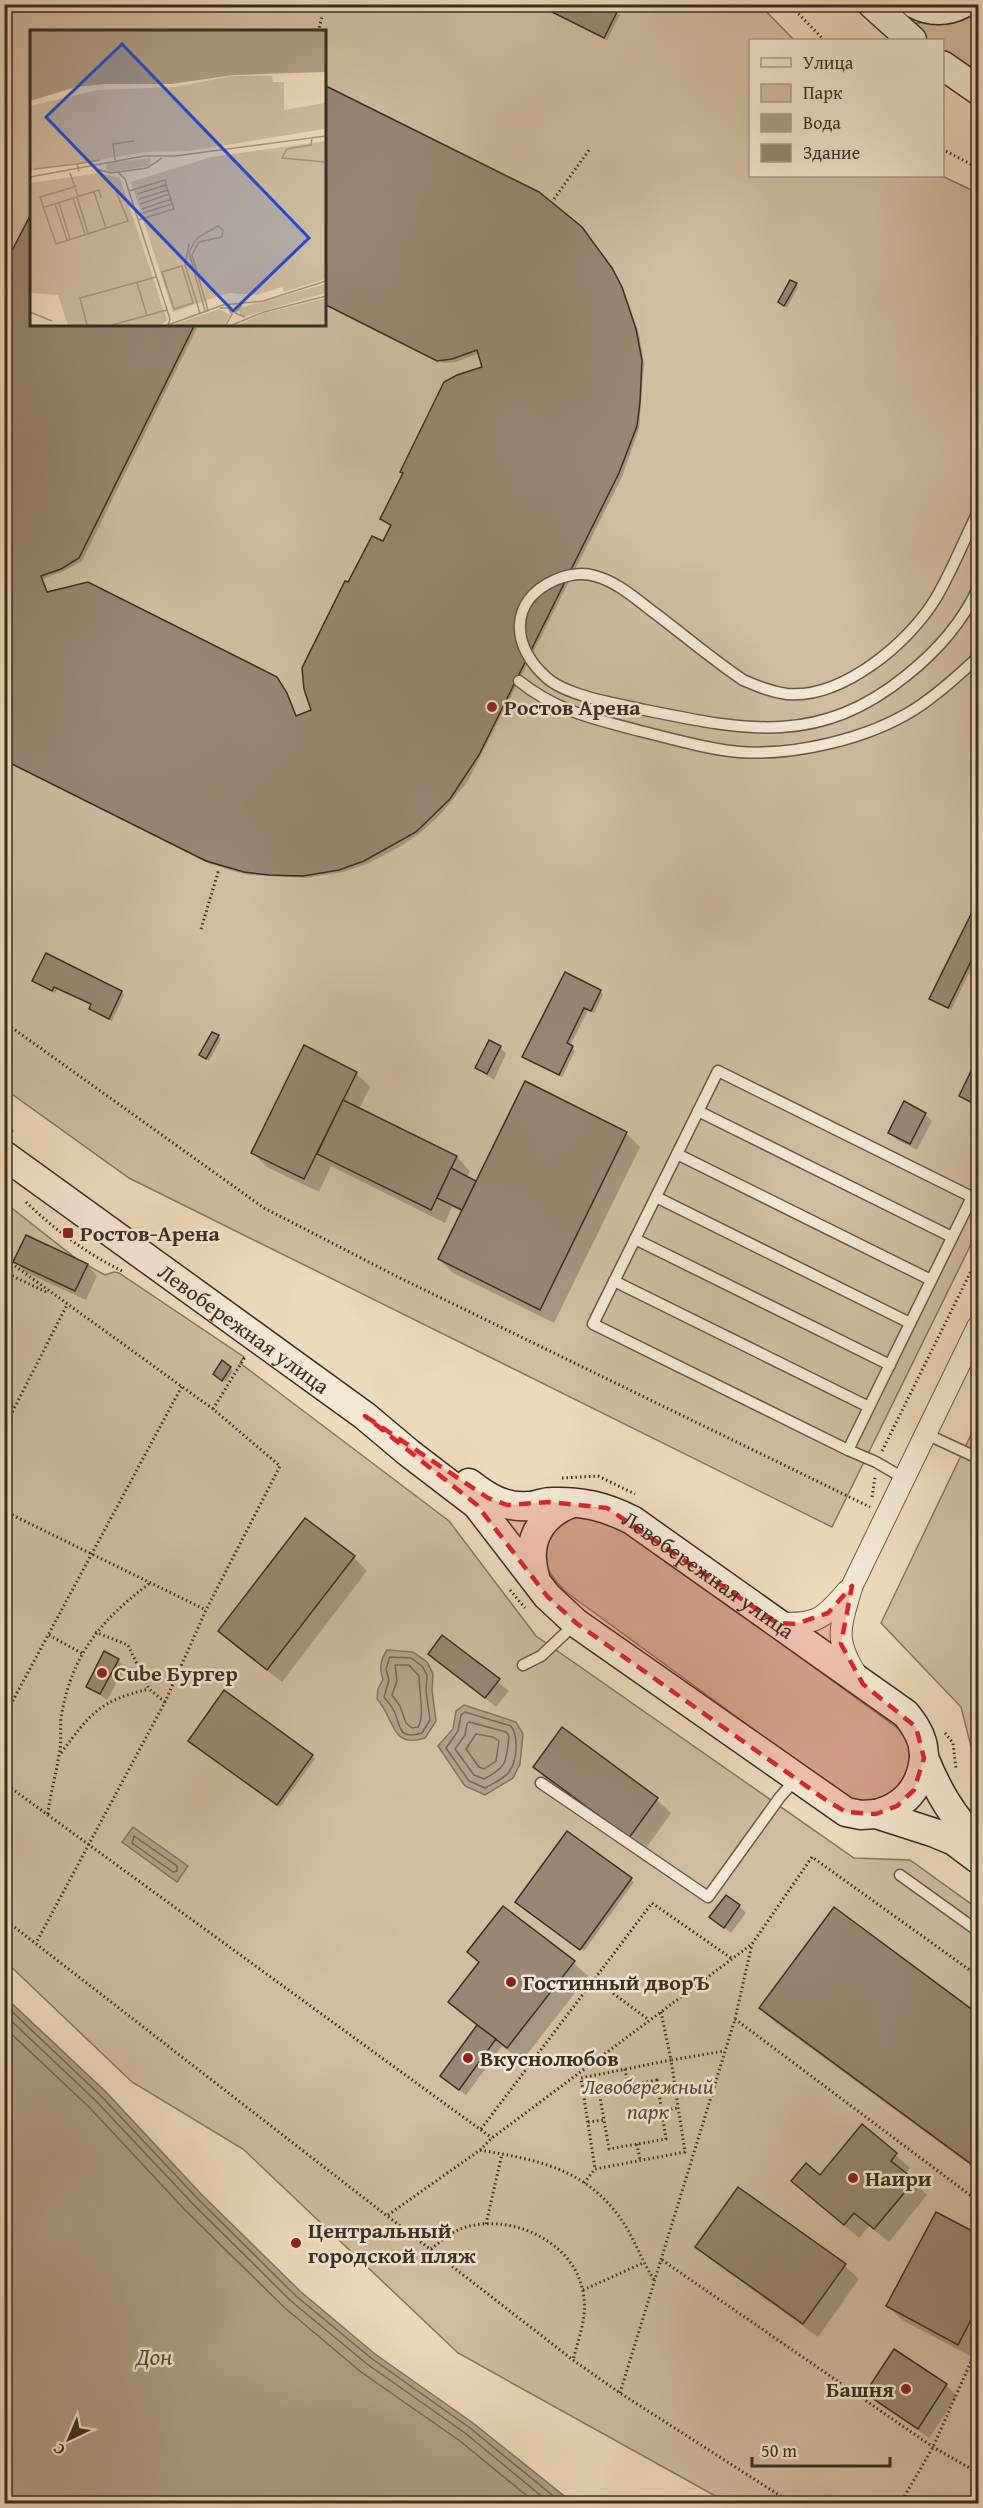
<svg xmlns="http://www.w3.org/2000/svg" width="983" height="2508" viewBox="0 0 983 2508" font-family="'Gentium Book Plus',serif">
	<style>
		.green { fill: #d0bda2; stroke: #867662; stroke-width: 1.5; fill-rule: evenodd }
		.water { fill: #b1a088; stroke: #827260; stroke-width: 1.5 }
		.shadow { fill: #0003 }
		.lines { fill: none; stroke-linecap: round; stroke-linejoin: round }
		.shore { stroke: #766756; stroke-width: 1.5 }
		.building { fill: #988773; stroke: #3b2e23; stroke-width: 1.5 }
		.service-casing { stroke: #685949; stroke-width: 13 }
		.minor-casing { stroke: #685949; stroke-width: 23 }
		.secondary-casing { stroke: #3b2e23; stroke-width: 31 }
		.path { stroke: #3b2e23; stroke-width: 3; stroke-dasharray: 1.5 3; stroke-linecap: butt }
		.service { stroke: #f4e7d3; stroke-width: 10 }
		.minor { stroke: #f4e7d3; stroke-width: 21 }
		.secondary { stroke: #f4e7d3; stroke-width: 28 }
		.marked { fill: #d62828; fill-opacity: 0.2; stroke: #d62828; stroke-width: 4.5; stroke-dasharray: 12 8; stroke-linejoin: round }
		.poi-dot { fill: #8f2418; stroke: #f4e7d3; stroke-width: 2 }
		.labels { text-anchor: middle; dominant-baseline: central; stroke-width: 5; stroke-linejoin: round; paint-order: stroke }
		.poi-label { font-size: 22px; font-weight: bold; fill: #3b2e23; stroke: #f4e7d3; text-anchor: start }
		.street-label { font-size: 22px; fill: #3b2e23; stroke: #f4e7d3 }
		.park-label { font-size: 22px; font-style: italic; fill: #594b3c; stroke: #f4e7d3 }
		.water-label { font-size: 24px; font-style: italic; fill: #584a3c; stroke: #f4e7d3 }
		.inset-river { fill: none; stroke: #b1a088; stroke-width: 3 }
		.inset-road { fill: none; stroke: #a6957f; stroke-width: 1.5 }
		.view { fill: #1d4ed8; fill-opacity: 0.15; stroke: #1d4ed8; stroke-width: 3 }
		.inset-edge { fill: none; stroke: #3b2e23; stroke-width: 3 }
	</style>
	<rect width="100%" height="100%" fill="#eedabc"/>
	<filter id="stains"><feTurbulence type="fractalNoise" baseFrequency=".00333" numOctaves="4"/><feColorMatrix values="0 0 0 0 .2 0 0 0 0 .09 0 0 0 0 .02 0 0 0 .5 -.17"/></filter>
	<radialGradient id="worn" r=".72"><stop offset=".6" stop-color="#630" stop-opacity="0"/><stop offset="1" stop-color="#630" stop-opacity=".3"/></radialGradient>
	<g class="green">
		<path d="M4,5H760L794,40H750V176H942L978,193V1230L832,1527L129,1178L5,1089ZM32,32H324V324H32Z"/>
		<polygon points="969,5 978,5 978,79 943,54 942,40 927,40 912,28 913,24 948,17"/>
		<polygon points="4,1202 78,1260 105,1275 114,1272 119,1273 244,1357 240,1363 449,1521 536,1636 854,1858 910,1860 978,1909 978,2503 728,2503 458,2353 243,2149 132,2082 5,1961"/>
		<polygon points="978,1420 978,1774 961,1707 881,1623"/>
		<path d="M597,1510L903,1732L909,1742L914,1767L885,1805L849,1799L566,1592C539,1566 540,1552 557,1519Z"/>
	</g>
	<g class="water">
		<path d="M387,1650L413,1652L427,1662L433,1674L432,1690L436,1721L425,1738C390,1749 395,1718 377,1699L378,1689L383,1679C379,1669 380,1660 387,1650Z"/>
		<polygon points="464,1705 516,1722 523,1734 520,1764 513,1778 485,1795 465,1786 438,1746 453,1729 456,1711"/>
		<polygon points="133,1827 188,1866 177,1882 122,1842"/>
		<polygon points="4,1996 106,2092 202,2195 300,2291 375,2354 473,2423 573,2503 5,2503"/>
	</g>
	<g class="shadow">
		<polygon points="536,4 602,4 620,15 607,40"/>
		<polygon points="324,86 615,273 624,291 639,334 644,364 639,429 622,477 468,781 441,814 419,834 401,846 367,864 343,872 306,878 248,875 210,864 4,761 4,270 32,324 199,324 82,561 64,571 43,579 48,593 276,678 290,698 297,717 313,711 349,584 384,543 393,526 381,519 484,368 480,353 456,362 444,363 324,302"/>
		<polygon points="796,284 798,287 787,308 780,302"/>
		<polygon points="978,892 978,955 951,1010 931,999 978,903 974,900"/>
		<polygon points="4,930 8,933 4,941"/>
		<polygon points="34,981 122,992 124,995 112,1021 94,1011 91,1008 92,1005 58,988 55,993"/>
		<polygon points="600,991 603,994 594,1013 588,1010 570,1046 575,1051 562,1077 524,1057"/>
		<polygon points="218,1036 221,1039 209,1061 201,1055"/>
		<polygon points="500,1047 506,1054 494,1080 477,1068"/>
		<polygon points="356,1073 370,1087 359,1109 457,1157 470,1171 467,1178 477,1183 626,1133 640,1147 554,1323 453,1273 439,1259 462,1212 452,1207 445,1223 331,1166 319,1192 267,1167 253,1153"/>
		<polygon points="925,1114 932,1121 917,1150 896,1139 890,1133"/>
		<polygon points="15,1261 87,1265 97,1276 86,1300 25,1272"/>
		<polygon points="230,1368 233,1371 226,1382 217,1377"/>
		<polygon points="354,1558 367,1571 282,1682 234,1645 220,1631"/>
		<polygon points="442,1638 509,1691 496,1707 430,1654"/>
		<polygon points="118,1661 125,1667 107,1700 87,1686"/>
		<polygon points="225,1692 315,1759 280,1807 192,1743"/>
		<polygon points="562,1729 657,1800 671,1813 644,1851 548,1781 535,1767"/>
		<polygon points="567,1833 634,1882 584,1951 520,1905"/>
		<polygon points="739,1906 746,1913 731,1933 711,1917"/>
		<polygon points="503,1908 574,1963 588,1976 522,2061 502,2046 466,2095 442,2076 478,2027 450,2002 480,1963 469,1952"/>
		<polygon points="834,1909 978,2016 978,2171 775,2022 761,2008"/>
		<polygon points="863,2126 910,2168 905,2174 927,2195 889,2242 869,2226 859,2238 793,2181 821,2177"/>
		<polygon points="738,2189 845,2266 859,2279 818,2337 711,2260 697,2247"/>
		<polygon points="937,2214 978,2236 978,2346 972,2357 902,2320 888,2306"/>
		<polygon points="895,2351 946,2385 957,2396 929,2438 877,2403 867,2393"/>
	</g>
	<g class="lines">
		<g class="shore">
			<path d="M390,1657L411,1658L422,1666L427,1675L426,1691L430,1720L422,1733C396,1741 401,1723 393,1709C391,1705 387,1701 384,1697L389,1680L386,1669Z"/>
			<path d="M395,1665H409L419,1676C419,1690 425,1717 418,1727L412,1728L406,1723L400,1706L392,1695L397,1681Z"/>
			<path d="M465,1712L511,1726C519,1737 517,1761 509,1772C504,1779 492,1784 485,1788L469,1781L446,1748L458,1731L461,1715Z"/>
			<path d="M469,1722L506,1732L509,1736C506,1762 508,1766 484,1779L474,1775L455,1749L465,1735L467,1724Z"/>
			<polygon points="476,1734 493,1737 499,1741 496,1761 484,1769 479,1767 466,1749"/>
			<polygon points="134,1836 177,1866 177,1871 173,1872 132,1843"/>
			<polyline points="4,2004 101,2096 198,2199 296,2296 371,2358 470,2428 563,2504"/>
			<polyline points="4,2014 96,2101 193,2204 291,2301 367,2364 465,2433 551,2504"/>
			<polyline points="4,2027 90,2108 186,2211 285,2308 361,2372 460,2441 537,2504"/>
		</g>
	</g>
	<g class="building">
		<polygon points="536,4 606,4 618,10 604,38"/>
		<polygon points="324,85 539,192 582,227 612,268 622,287 636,329 642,360 640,402 637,426 619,473 479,755 450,799 416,832 364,861 339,870 303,876 269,875 244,872 206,861 4,760 4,266 32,212 32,324 195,324 79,558 61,569 41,576 47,592 88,582 277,677 287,693 296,716 311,710 304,689 302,668 345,581 348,582 372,536 383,541 391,525 380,519 403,473 400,472 444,382 457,375 482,367 477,350 452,359 437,361 324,304"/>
		<polygon points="790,280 797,283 784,306 778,302"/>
		<polygon points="978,888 978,947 948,1008 929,999 977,902 973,900"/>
		<polygon points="46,953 122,991 109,1019 89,1009 91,1004 54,987 52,991 32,981"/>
		<polygon points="565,972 601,990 591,1011 584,1008 567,1043 573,1046 559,1075 522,1057"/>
		<polygon points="212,1032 219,1035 206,1059 199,1055"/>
		<polygon points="489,1040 501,1046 487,1074 475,1068"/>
		<polygon points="304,1045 357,1072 304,1179 251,1153"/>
		<polygon points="973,1067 978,1070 978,1106 959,1096"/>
		<polygon points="525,1081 627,1132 540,1310 438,1259"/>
		<polygon points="343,1100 457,1156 431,1210 317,1154"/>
		<polygon points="904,1101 926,1113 910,1144 888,1133"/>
		<polygon points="451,1168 476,1181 462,1210 437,1198"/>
		<polygon points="26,1235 88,1264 75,1291 13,1262"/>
		<polygon points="222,1360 231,1367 222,1381 213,1374"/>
		<polygon points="305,1518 355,1556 267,1670 218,1631"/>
		<polygon points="442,1635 500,1679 485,1698 428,1654"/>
		<polygon points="104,1651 119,1659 100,1694 86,1687"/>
		<polygon points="224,1690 313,1755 277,1805 188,1741"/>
		<polygon points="562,1727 658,1798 629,1838 533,1767"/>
		<polygon points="567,1831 632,1878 580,1950 515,1902"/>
		<polygon points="726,1895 740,1905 724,1928 709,1917"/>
		<polygon points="503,1906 575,1961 507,2048 448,2002 479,1962 467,1952"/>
		<polygon points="834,1907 978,2014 978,2169 759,2008"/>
		<polygon points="477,2025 496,2039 459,2090 440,2076"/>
		<polygon points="862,2124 897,2153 891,2161 915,2180 874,2229 854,2213 844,2225 791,2181 806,2163 820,2175"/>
		<polygon points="738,2187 846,2264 803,2324 695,2247"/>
		<polygon points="936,2212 978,2234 978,2306 958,2345 886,2306"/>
		<polygon points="894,2349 947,2384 918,2429 865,2393"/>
	</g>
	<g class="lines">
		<g class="service-casing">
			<g id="service">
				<path d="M978,512C964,540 952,571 936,598C909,643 842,699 787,694C771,692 757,686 743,680C713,660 685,636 656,614C637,600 618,582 595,576C582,572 567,575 555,580C508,601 511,647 547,678C567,696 618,704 645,710C747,731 820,746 907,675C937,651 962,623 978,588"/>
				<path d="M519,681C556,711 595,719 640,731C673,739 706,749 739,752C794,756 868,739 915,709C938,694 958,676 978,657"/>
				<polyline points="698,1111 952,1237"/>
				<polyline points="677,1154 931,1280"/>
				<polyline points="656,1197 910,1323"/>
				<polyline points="635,1239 890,1365"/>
				<polyline points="614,1281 869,1407"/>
				<polyline points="926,1434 978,1458"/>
				<polyline points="848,1450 972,1197"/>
				<polyline points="905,1479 876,1462 848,1450 593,1324 718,1071 978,1200"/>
				<polyline points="523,1665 541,1656 576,1623"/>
				<polyline points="541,1783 708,1897 780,1797 796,1779"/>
				<polyline points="900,1875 978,1931"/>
			</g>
		</g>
		<g class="minor-casing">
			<g id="minor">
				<path d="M777,1623C815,1625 823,1620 847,1591"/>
				<path d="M858,1677C833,1639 840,1628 852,1586L978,1326"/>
			</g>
		</g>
		<g class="secondary-casing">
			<g id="secondary">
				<polyline points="872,4 912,40"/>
				<path d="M915,4C930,12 947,12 962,4"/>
				<polyline points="942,65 978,90"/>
				<path id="s1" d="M4,1155L365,1416L409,1453L477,1505L547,1596L576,1623L846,1812L861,1815L876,1814L935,1833L954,1841L978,1859"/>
				<path id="s2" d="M469,1483C487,1497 504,1508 528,1506C536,1506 543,1502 551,1502C582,1501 604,1506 632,1520L906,1714C913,1723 919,1731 922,1742C924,1748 923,1754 925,1760C937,1789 954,1821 978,1840"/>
				<path d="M535,1577C525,1543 539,1515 572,1503"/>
				<path d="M876,1814C904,1807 921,1788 924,1758"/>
			</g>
		</g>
		<g class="path">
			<polyline points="789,4 824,40"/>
			<polyline points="318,32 322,17"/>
			<polyline points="942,149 978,168"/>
			<polyline points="554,199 589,150"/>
			<polyline points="201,929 219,869"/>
			<polyline points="4,1022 264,1208 398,1277 870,1507"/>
			<polyline points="4,1126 13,1132"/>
			<path d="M26,1202C55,1230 86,1253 122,1271"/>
			<polyline points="4,1258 213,1409 280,1466 206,1610 165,1702 36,1943"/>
			<polyline points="4,1272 46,1292"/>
			<polyline points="213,1409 245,1357"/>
			<polyline points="4,1428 67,1305"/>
			<polyline points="882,1451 978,1257"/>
			<polyline points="562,1478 598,1476 635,1494"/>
			<polyline points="872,1497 875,1477"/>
			<polyline points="4,1511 206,1610"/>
			<polyline points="510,1590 525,1608"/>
			<polyline points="95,1632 128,1645 149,1689 165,1702"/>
			<polyline points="49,1635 83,1654"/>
			<polyline points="4,1717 182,1386"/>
			<polyline points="945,1733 953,1743 956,1769"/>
			<path d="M61,1753C91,1713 99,1701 149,1689"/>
			<polyline points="4,1783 492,2138"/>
			<path d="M48,1814C50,1794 56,1775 59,1755C62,1743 60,1731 61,1718C71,1655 101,1620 150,1583"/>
			<polyline points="4,1919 573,2360 620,2393 793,2504"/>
			<polyline points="595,1980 649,2020"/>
			<polyline points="661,2012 671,2060 724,2051"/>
			<polyline points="735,2019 978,2201"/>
			<polyline points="625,2069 628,2085"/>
			<polygon points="657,2080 666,2139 609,2149 599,2091"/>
			<polyline points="662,2111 678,2108"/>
			<polyline points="588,2122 604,2120"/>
			<polyline points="481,2129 652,1903 731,1958"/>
			<polyline points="637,2144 640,2160"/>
			<path d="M480,2150C537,2160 585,2168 621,2219C634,2238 642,2261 654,2280"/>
			<polyline points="584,2183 595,2169 685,2152 671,2060 581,2078 595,2169"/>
			<polyline points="388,2215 480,2150 492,2138 752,1944 812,1857 978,1976"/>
			<polyline points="486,2224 502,2154"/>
			<path d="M431,2249C439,2243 449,2234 458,2230C504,2210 574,2239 583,2292C588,2315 579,2337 573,2360"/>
			<polyline points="662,2260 933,2447 978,2473"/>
			<polyline points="583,2290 643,2263"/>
			<polyline points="620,2393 735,2019 752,1944"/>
			<polyline points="900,2504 933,2447 978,2346"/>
		</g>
		<use href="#service" class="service"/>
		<use href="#minor" class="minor"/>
		<use href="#secondary" class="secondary"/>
	</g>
	<path class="marked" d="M365,1416L488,1498L507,1505L549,1502L607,1508L777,1623L796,1624L828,1613L852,1586L841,1644L863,1684L916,1727L924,1758L914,1790L897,1806L876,1814L846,1812L826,1800L576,1623L547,1596L477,1505Z"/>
	<g class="poi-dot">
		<circle cx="492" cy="707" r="6"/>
		<rect x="62" y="1227" width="12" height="12" rx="3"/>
		<circle cx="102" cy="1673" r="6"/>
		<circle cx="511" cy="1982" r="6"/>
		<circle cx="468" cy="2058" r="6"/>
		<circle cx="853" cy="2178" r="6"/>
		<circle cx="296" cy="2243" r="6"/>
		<circle cx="906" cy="2389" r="6"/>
	</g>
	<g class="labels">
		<g class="poi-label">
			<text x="504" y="707">Ростов Арена</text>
			<text x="80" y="1233">Ростов-Арена</text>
			<text x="114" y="1673">Cube Бургер</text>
			<text x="523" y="1982">Гостинный дворЪ</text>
			<text x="480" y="2058">Вкуснолюбов</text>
			<text x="865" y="2178">Наири</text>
			<text x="308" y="2230">Центральный<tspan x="308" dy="25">городской пляж</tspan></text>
			<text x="894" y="2389" text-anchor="end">Башня</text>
		</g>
		<g class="street-label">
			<text stroke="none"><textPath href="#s1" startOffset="296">Левобережная улица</textPath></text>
			<text stroke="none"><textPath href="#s2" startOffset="266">Левобережная улица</textPath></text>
		</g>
		<g class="park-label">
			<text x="648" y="2086">Левобережный<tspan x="648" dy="25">парк</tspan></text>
		</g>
		<g class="water-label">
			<text x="154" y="2356">Дон</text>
		</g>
	</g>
	<g transform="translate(30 30)">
		<rect width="296" height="296" fill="#eedabc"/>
		<path d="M202,46H242L243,52H254V80L295,73V99L159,121L116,122L0,141V76L68,60L145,57ZM295,111V249L254,262L252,257L227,265L198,263L143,282L101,152L181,127ZM121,128L120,136L80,142L76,139L77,133ZM69,143L90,148L137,290L131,295H38L28,265L0,263V153ZM295,254V263L213,287L206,279ZM295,268V295H208L235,283ZM189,279L200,285L194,295H143Z" fill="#d0bda2"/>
		<path d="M0,0H295V42L204,45L141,54H75L46,57L0,71Z" fill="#b1a088"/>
		<path class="inset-river" d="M0,12L61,0"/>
		<path class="inset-road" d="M282,108L281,115L257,119L252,128L296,132M85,130L83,114L104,111M47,134L70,130M4,139L47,134L49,141M66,139L81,143L117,138L132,128M88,142L95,149L140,289L138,295M40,143L48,166M0,147L114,126H145L296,106M47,156L10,167L26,214L98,191L86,161M99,161L135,150L136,155L144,179L108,190M64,162L76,198M107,164L136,155M47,167L58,203M43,168L55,204M109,169L138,160M29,173L40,209M25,174L37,210M110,174L139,164M15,177L69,160L71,168M112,179L141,169M113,183L142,174M159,214L155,235L170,283M152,236L163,273L144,279L132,242ZM107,253L117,286M212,275L205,283L215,287M190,278H198L202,284L196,295M175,281L159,222L167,208L188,196L193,200L192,207L169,212L162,225L178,280M0,282L22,291M57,295L50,268L126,247M82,295L137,280M138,295L193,275L233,271L296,251M202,295L234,282L296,266"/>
		<path class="view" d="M92,14L279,208L203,281L16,87Z"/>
		<rect width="296" height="296" class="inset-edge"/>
	</g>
	<rect width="983" height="2508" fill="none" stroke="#eedabc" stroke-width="24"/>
	<rect x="6" y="6" width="971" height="2496" fill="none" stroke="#3b2e23" stroke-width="3"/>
	<rect x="12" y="12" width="959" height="2484" fill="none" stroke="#3b2e23" stroke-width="1.5"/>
	<rect x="749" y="39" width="195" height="138" fill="#f4e7d3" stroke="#aa9d8d" stroke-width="1.5"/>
	<rect x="761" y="58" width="30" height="9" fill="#f4e7d3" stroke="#aa9d8d" stroke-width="1.5"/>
	<text x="803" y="69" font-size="18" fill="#3b2e23">Улица</text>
	<rect x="761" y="84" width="30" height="18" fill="#d0bda2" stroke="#aa9d8d" stroke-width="1.5"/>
	<text x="803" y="99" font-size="18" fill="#3b2e23">Парк</text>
	<rect x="761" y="114" width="30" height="18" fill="#b1a088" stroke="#aa9d8d" stroke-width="1.5"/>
	<text x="803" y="129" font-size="18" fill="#3b2e23">Вода</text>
	<rect x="761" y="144" width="30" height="18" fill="#988773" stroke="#aa9d8d" stroke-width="1.5"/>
	<text x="803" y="159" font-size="18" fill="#3b2e23">Здание</text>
	<g transform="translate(69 2439) rotate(224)" stroke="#f4e7d3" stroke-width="4.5" paint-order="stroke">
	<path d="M0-4.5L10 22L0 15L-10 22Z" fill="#3b2e23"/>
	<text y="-9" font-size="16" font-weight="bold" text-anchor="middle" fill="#3b2e23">С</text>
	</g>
	<path d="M752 2457v9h138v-9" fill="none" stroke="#3b2e23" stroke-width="3"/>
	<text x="761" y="2457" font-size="18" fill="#3b2e23" stroke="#f4e7d3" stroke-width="4.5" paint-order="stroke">50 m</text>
	<rect width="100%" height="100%" filter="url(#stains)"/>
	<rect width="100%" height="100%" fill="url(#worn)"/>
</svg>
